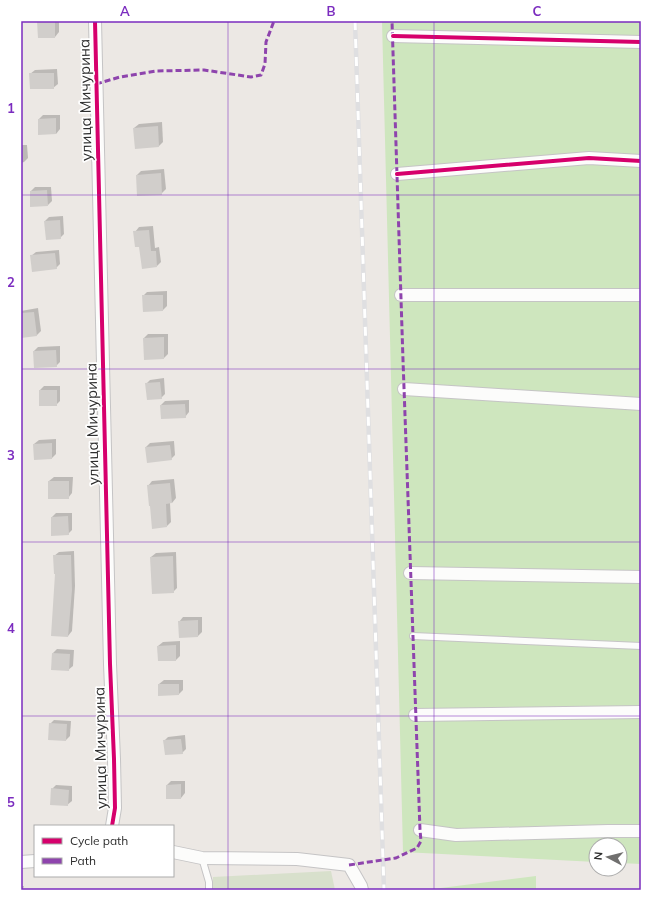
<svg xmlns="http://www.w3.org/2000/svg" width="662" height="911" viewBox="0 0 662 911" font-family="Mulish,sans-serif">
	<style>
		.green { fill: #cee6be }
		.cemetery { fill: #d8e0cc }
		.shadow { fill: #0003 }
		.building { fill: #d1cecb }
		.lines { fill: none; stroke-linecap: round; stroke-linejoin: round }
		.service-casing { stroke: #c5c4c5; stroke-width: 8 }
		.minor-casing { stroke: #c5c4c5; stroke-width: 14 }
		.service { stroke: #fcfcfb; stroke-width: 6 }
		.minor { stroke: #fcfcfb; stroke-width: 12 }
		.rail-casing { stroke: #dfdfe1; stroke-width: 4.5 }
		.rail { stroke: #fff; stroke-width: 3; stroke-dasharray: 9; stroke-linecap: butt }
		.quiet { stroke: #8e44ad; stroke-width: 3; stroke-dasharray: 6 3; stroke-linecap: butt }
		.cycleway-casing { stroke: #fff; stroke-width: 6 }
		.cycleway { stroke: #d6006c; stroke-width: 4 }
		.grid { fill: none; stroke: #7b2cbf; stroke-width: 1; stroke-opacity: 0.55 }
		.labels { text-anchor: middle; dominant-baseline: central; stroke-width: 3.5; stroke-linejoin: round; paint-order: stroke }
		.street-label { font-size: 15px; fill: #2e2e2e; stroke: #fff }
		.neatline { fill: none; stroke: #7b2cbf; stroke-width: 1.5 }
		.grid-label { font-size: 13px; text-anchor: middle; font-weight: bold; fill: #7b2cbf }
	</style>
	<rect width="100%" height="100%" fill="#ece8e4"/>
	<g class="green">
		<polygon points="382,21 641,21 641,864 620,863 620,845 596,845 596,862 403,852"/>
		<polygon points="536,876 536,890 425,890"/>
	</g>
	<polygon class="cemetery" points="331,871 335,890 213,890 213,877"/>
	<g class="shadow">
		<polygon points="39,21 59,21 59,32 55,37"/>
		<polygon points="57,69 58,84 53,88 30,74 35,70"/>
		<polygon points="43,115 60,115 60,129 56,134 39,134 39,119"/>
		<polygon points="162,122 163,142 159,146 136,147 134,128 139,124"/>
		<polygon points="21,145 27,145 28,158 24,162 21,163"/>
		<polygon points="164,169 166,189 161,194 137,175 141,171"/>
		<polygon points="35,187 51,187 52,201 48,205 31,191"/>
		<polygon points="63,216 64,234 60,238 45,221 49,217"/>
		<polygon points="153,226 155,248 159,247 161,262 157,266 140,246 135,232 139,227"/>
		<polygon points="59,250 60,264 56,268 31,256 36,252"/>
		<polygon points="167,291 167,306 163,310 144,311 143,296 147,292"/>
		<polygon points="38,308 41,331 37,335 21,337 21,311"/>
		<polygon points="148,334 168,334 168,354 164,358 144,338"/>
		<polygon points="60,346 60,362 56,366 34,351 38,347"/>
		<polygon points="164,378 165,394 161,398 146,384 150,380"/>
		<polygon points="44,386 60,386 60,401 56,405 40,390"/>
		<polygon points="189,400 189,412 185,417 161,405 165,401"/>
		<polygon points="56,439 56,454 52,458 35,459 34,444 39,440"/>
		<polygon points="174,441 175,455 171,459 146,447 150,443"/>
		<polygon points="54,477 73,477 72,493 68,498 49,481"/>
		<polygon points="174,479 176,498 172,503 170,503 171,522 167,526 148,486 152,481"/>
		<polygon points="56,513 72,513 72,530 68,534 52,517"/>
		<polygon points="74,551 75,586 72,631 68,636 56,573 54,556 59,552"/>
		<polygon points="176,552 177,588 173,592 153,593 151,557 156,553"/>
		<polygon points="183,617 202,617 202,632 198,636 180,637 179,622"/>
		<polygon points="180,641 180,656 176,660 159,660 158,646 163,642"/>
		<polygon points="57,649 74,650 73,666 68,670 53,653"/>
		<polygon points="164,680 183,680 183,690 179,694 159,684"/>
		<polygon points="54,720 71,721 70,736 66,740 50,724"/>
		<polygon points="185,735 186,749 182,753 164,741 168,737"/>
		<polygon points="171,781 185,781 185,793 181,798 167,785"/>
		<polygon points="56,785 72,786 72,801 67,805 52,789"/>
		<polygon points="21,886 24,886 23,890 21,890"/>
	</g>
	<g class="building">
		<polygon points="37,21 55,21 55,38 38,38"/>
		<polygon points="29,73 54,73 54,89 30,89"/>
		<polygon points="56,118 56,134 38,135 38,119"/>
		<polygon points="158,126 159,147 135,149 133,128"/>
		<polygon points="161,173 162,195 137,196 136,175"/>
		<polygon points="47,190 48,206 30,207 30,191"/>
		<polygon points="60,220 61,239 46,240 44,221"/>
		<polygon points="149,230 151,251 156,251 157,267 142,269 139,247 135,247 133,231"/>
		<polygon points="55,253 57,269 32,272 30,255"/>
		<polygon points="142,295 163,295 163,311 143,312"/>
		<polygon points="34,312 37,336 21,338 21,313"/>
		<polygon points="164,337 164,359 144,360 143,338"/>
		<polygon points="56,350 57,367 34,368 33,351"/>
		<polygon points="160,382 162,399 147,400 145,383"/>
		<rect x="39" y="390" width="18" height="16"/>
		<polygon points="185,404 186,418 161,419 160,405"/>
		<polygon points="52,443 52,459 34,460 33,444"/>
		<polygon points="170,445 172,460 147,463 145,447"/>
		<rect x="48" y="481" width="21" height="18"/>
		<polygon points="170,483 172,503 166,504 167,527 152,529 150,506 149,506 147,485"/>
		<polygon points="68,516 69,535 51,536 51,517"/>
		<polygon points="53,555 71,555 72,590 68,637 51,636 55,574 54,574"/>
		<polygon points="173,556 174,593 152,594 150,557"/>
		<polygon points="198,620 198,637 179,638 178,621"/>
		<polygon points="176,645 176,661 158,661 157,646"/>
		<polygon points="52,653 70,654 69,671 51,670"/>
		<polygon points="158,684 179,684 179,695 158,696"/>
		<polygon points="49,723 67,724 66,741 48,740"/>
		<polygon points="181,739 183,754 165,755 163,740"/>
		<polygon points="181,784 181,799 166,799 166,785"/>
		<polygon points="51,788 69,790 68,806 50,805"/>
	</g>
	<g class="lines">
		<g class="service-casing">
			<g id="service">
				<polyline points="413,636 641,646"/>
				<polyline points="202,858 209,882 209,890"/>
			</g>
		</g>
		<g class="minor-casing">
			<g id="minor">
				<polyline points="95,21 110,664 114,759 115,808 112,826"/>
				<polyline points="393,36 641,42"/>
				<polyline points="397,174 589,158 641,161"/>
				<polyline points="401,295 641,295"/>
				<polyline points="404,389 641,404"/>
				<polyline points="410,573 641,577"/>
				<polyline points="415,715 641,712"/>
				<polyline points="420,830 456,835 608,831 641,831"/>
				<polyline points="173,852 202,858 297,859 349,865 361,886 362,890"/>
				<polyline points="21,862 35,861"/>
			</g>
		</g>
		<use href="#service" class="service"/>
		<use href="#minor" class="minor"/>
		<g class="rail-casing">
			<polyline id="rail" points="355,21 384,890"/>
		</g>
		<use href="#rail" class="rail"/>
		<g class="quiet">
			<polyline points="96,84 120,77 156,71 204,70 251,77 261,75 265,64 266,42 274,21"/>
			<polyline points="349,865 396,858 417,848 421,841 420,830 403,360 392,21"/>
		</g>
		<g class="cycleway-casing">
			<g id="cycleway">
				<polyline points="95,21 110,664 114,759 115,808 112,826"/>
				<polyline points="393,36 641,42"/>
				<polyline points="397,174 589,158 641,161"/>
			</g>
		</g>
		<use href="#cycleway" class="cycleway"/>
	</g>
	<path class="grid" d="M228,21V890M434,21V890M21,195H641M21,369H641M21,542H641M21,716H641"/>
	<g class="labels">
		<g class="street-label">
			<text transform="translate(85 100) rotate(-91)">улица Мичурина</text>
			<text transform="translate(92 424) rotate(-91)">улица Мичурина</text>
			<text transform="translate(100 748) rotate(-91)">улица Мичурина</text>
		</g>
	</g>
	<rect width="662" height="911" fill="none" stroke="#ffffff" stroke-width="44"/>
	<rect x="34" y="825" width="140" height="52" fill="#ffffff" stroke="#ababab"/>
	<rect x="42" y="838" width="20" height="6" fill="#d6006c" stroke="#ababab"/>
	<text x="70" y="845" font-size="12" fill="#2e2e2e">Cycle path</text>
	<rect x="42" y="858" width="20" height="6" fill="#8e44ad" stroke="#ababab"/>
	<text x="70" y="865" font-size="12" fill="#2e2e2e">Path</text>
	<g transform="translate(608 857) rotate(277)"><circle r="19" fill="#ffffff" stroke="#ababab"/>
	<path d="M0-3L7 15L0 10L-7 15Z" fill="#706f6e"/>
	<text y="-6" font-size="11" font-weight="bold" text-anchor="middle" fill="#2e2e2e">N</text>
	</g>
	<rect x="22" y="22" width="618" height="867" class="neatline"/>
	<g class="grid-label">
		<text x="125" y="16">A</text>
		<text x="331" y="16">B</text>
		<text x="537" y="16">C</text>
		<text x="11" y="113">1</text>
		<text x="11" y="287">2</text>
		<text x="11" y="460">3</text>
		<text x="11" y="633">4</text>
		<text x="11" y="807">5</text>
	</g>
</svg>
